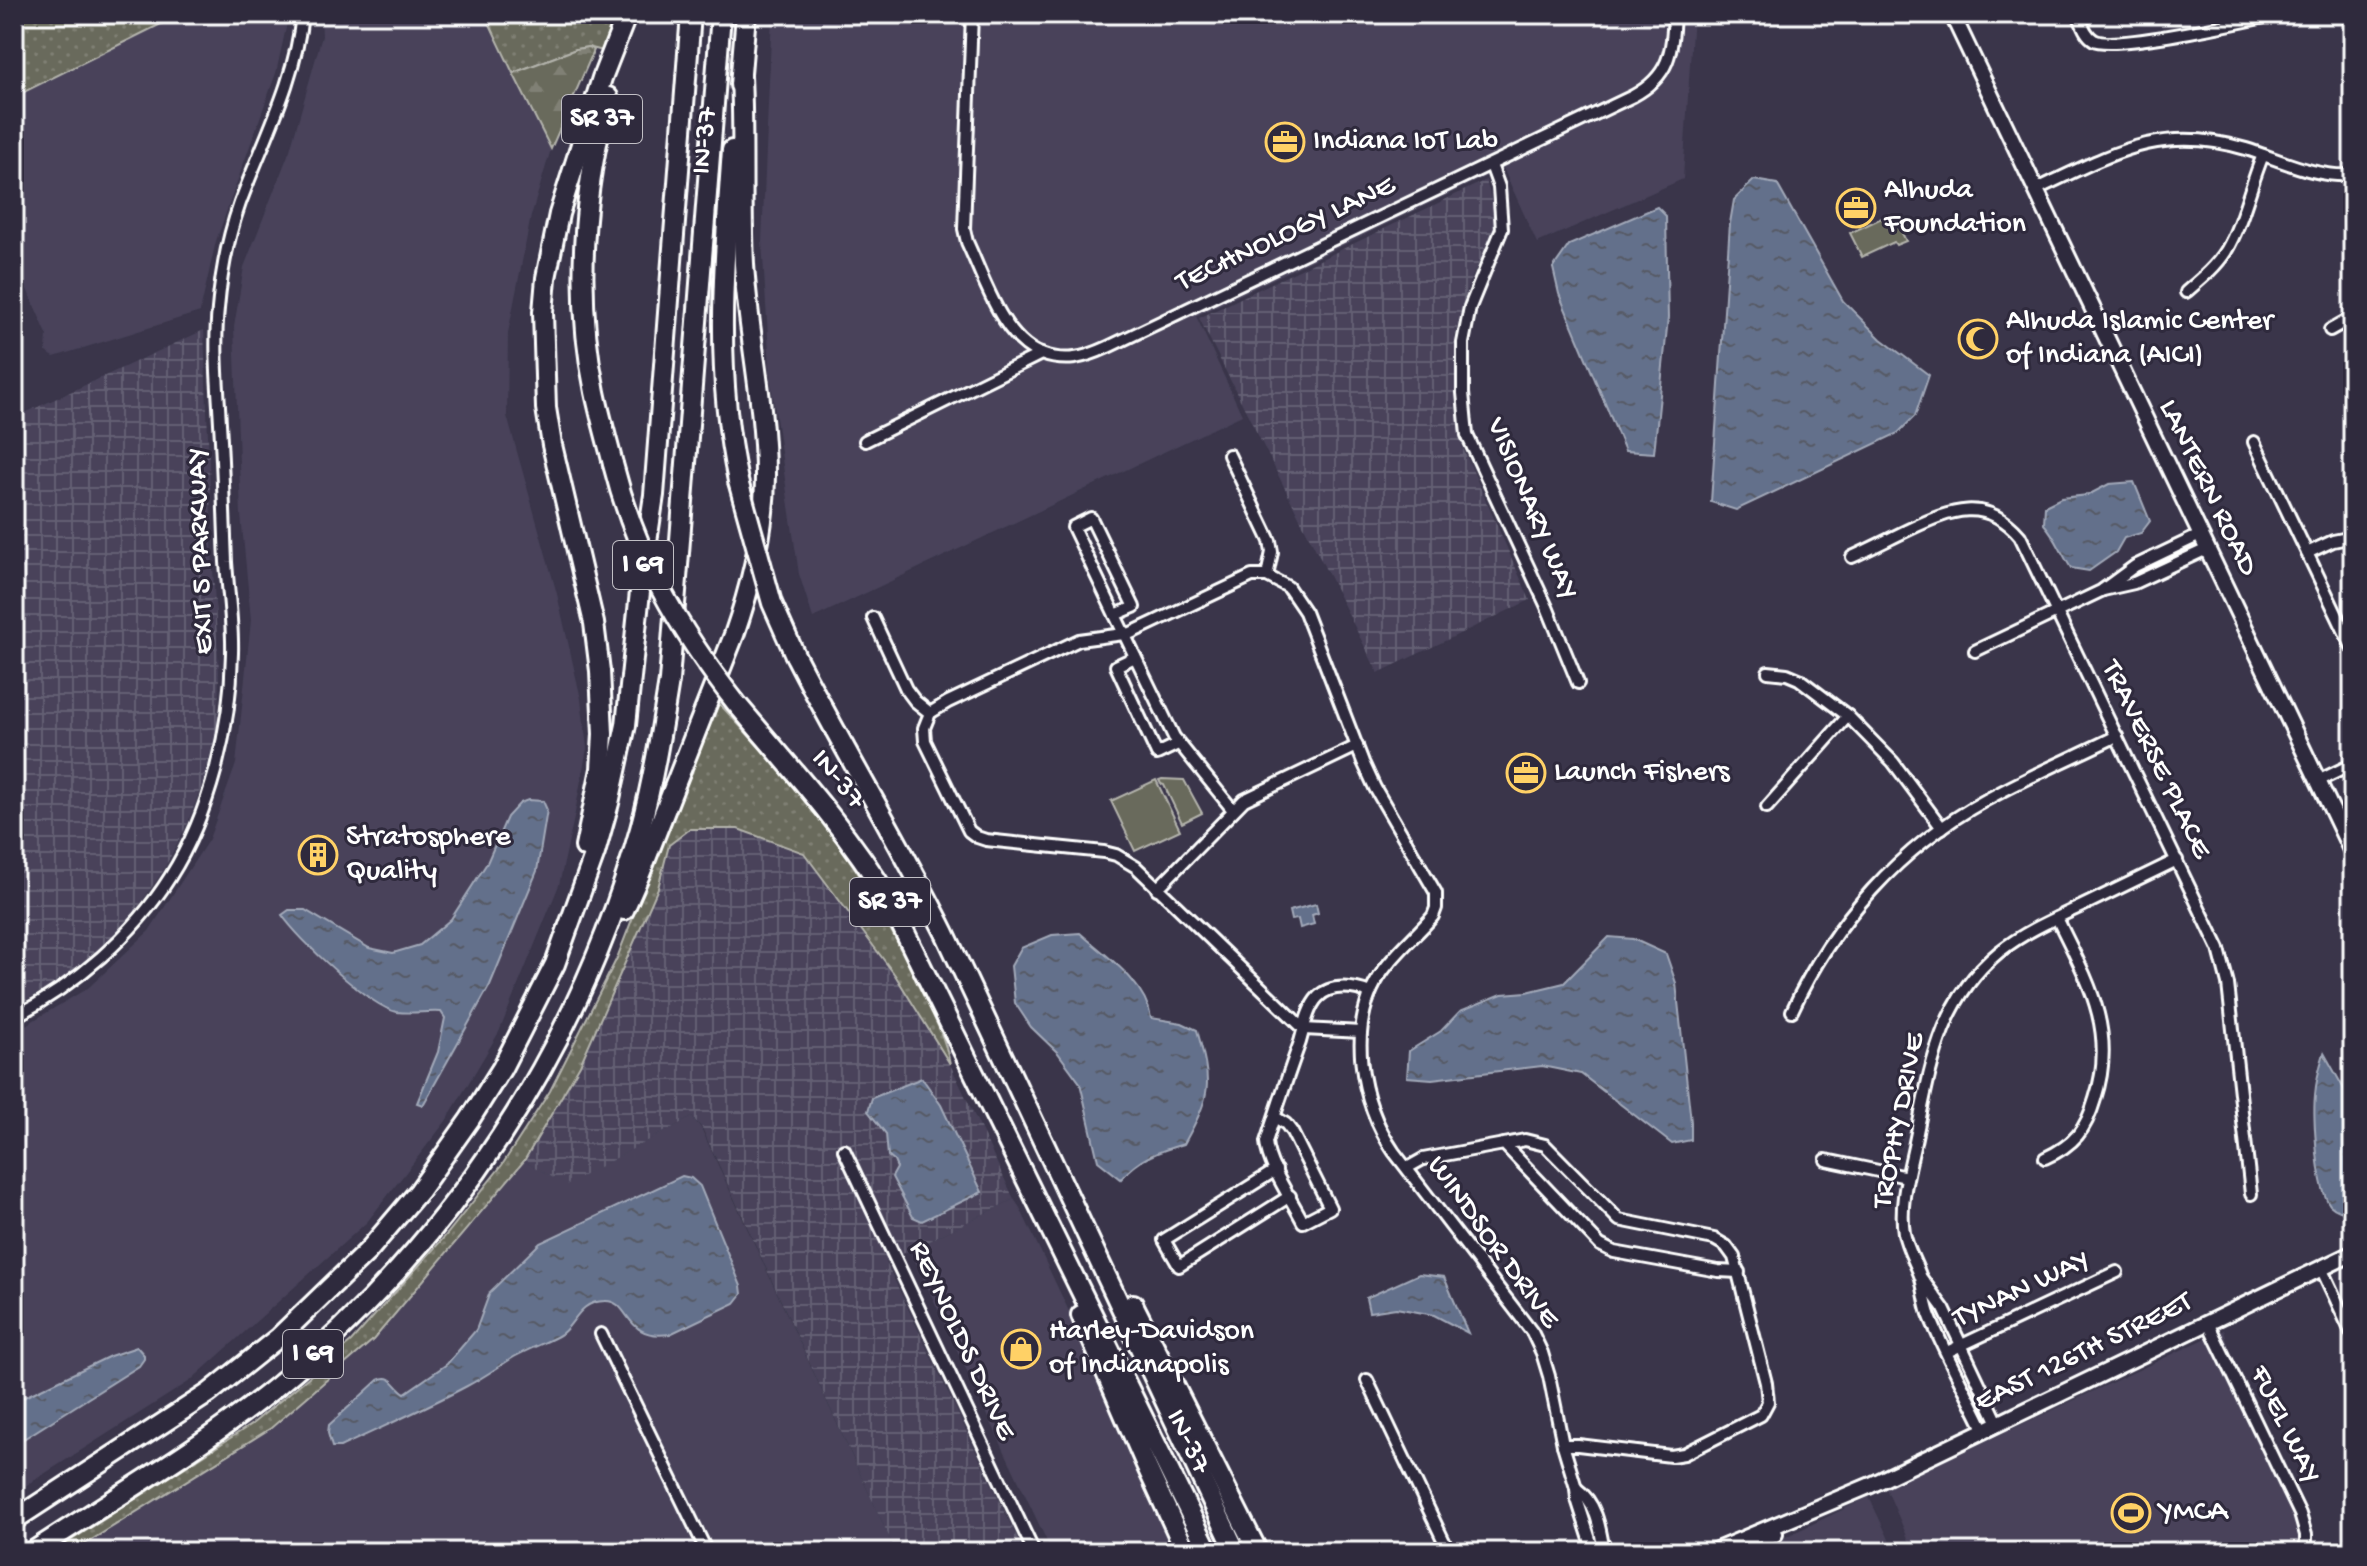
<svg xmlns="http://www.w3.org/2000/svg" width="2367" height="1566" viewBox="0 0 2367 1566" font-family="'Gochi Hand',sans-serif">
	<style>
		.built { fill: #48435a }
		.industrial { fill: url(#industrial-grid) }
		.grass { fill: url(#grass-dots); stroke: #b4b4ad; stroke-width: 2 }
		.forest { fill: url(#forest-firs); stroke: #b4b4ad; stroke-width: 2 }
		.park { fill: #696a5b; stroke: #b4b4ad; stroke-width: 2 }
		.water { fill: url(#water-ripples); stroke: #a2a9b9; stroke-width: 2 }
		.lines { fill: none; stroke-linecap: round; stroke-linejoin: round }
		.street-casing { stroke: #fff; stroke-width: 16 }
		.secondary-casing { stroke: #fff; stroke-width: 20 }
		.highway-casing { stroke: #fff; stroke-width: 24 }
		.street { stroke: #2f2a3d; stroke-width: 10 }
		.secondary { stroke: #2f2a3d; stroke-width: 14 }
		.highway { stroke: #2f2a3d; stroke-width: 18 }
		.highway-bridge-casing { stroke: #fff; stroke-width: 24; stroke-linecap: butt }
		.highway-bridge { stroke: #2f2a3d; stroke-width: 18 }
		.labels { text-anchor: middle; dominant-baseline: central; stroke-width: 6; stroke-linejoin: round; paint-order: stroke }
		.shield { fill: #2f2a3d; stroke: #c1bfc5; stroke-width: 2 }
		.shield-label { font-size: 28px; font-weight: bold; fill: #fff }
		.street-label { font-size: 30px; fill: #fff; stroke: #2f2a3d }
		.poi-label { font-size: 30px; fill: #fff; stroke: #2f2a3d; text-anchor: start }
	</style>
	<defs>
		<pattern id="industrial-grid" width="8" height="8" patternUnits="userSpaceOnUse" patternTransform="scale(2)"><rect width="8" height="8" fill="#48435a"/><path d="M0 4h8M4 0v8" fill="none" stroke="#635f73"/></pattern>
		<pattern id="grass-dots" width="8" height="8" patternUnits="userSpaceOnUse" patternTransform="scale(2)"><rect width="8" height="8" fill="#696a5b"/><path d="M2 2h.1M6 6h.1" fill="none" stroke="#808074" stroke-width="1.8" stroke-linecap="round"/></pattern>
		<pattern id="forest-firs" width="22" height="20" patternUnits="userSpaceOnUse" patternTransform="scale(2)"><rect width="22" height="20" fill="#696a5b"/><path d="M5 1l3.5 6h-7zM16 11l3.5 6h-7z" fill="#808074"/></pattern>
		<pattern id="water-ripples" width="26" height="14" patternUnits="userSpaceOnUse" patternTransform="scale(2)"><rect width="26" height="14" fill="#64708b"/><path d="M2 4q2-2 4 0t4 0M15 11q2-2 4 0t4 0" fill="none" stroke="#565a65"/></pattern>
	</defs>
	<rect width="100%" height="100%" fill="#3a354a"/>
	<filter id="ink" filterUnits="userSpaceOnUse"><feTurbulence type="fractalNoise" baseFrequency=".0125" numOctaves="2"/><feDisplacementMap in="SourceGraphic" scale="16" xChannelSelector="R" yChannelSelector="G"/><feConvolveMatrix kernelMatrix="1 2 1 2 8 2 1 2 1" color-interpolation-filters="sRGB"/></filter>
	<g filter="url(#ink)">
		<g class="built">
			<polygon points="181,14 289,14 276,73 216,241 200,312 54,357 46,352 47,334 14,260 14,97"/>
			<polygon points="321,14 483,14 551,149 531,216 508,333 507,416 557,594 581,699 587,748 574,818 559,885 499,1032 446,1121 367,1222 190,1381 14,1493 14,1032 88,988 149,931 209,839 236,764 251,620 241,515 234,327 244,267 290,150 322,36"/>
			<polygon points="772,14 1693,14 1683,179 1537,243 1503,168 1196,316 1242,415 813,618 799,574 771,384 762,241"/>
			<polygon points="692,1117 701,1128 896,1552 72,1552 271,1428 373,1340 524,1161 566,1184"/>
			<polygon points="1014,1199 1020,1208 1183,1552 1052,1552 910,1250"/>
			<polygon points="2224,1330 2229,1348 2309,1521 2313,1552 1914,1552 1886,1488"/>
			<polygon points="1869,1497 1895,1552 1754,1552"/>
		</g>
		<g class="industrial">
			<polygon points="1486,180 1498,225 1469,283 1455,336 1455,405 1462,446 1530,600 1378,673 1199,318"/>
			<polygon points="204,330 213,570 219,671 218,724 204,780 187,825 163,871 136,910 104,948 60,981 24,1001 14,980 14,418"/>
			<polygon points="690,829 738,829 804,853 895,975 950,1064 1014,1199 886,1262 1024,1552 896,1552 702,1128 692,1117 566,1185 524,1161 580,1065 658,888 669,845"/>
		</g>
		<g class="grass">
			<polygon points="14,14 181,14 14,97"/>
			<polygon points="485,14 617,14 603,51 588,47 576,49 513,73"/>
			<path d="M717,701C757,745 799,788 833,836C867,883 894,933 918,985C931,1011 945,1036 950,1064L895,975L804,853L738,829H690L669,845L658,888L580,1065L524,1161L373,1340L271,1428L72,1552H53L252,1424L351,1342L447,1234L502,1165L550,1091L617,958Z"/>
		</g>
		<polygon class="forest" points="588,47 594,50 551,149 513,73 576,49"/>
		<g class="park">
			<polygon points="1890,214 1894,224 1897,223 1906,241 1896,245 1894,242 1862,257 1850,233"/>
			<polygon points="1162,779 1184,780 1202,813 1182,823 1164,785 1161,784 1159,780"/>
			<polygon points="1156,780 1180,830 1135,851 1111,801"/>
		</g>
		<g class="water">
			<polygon points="1754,180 1777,184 1843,301 1881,339 1929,375 1915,416 1898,433 1736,510 1711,502 1730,223 1734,200"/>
			<polygon points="1657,207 1666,216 1668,318 1654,453 1625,451 1559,294 1553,268 1569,245"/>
			<path d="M14,317C23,336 27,355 14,374Z"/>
			<path d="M2134,482L2150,521L2141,533L2124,538L2116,552L2089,571L2071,568C2061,553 2056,537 2044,524L2045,506L2061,498L2088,495L2109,484Z"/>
			<path d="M528,800L543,801L547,810L537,871L490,985L423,1105L417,1103L438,1052L445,1018L441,1012C427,1011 411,1014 397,1012C370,1007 298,939 282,915L289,910H305L369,948L393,953L420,945L451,919L487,863L507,817L520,803Z"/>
			<polygon points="1316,904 1318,913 1312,915 1314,924 1300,928 1298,919 1291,920 1289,911"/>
			<path d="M1080,933C1106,956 1146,982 1151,1018L1182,1023L1197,1030C1212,1084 1212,1094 1184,1144C1159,1151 1139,1158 1121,1179L1098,1161L1080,1083L1058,1053L1031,1027L1015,1003L1011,966L1021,948L1052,935Z"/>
			<polygon points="1609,937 1633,939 1666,954 1676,983 1691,1122 1691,1140 1672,1144 1581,1074 1542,1066 1432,1079 1407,1077 1409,1051 1441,1031 1460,1011 1502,994 1527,992 1564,983"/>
			<path d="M2324,1053L2353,1105V1213C2345,1213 2336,1211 2330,1205C2317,1189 2313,1117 2315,1095C2316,1081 2320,1066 2324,1053Z"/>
			<polygon points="922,1078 941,1105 982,1192 922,1221 913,1217 892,1177 897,1168 894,1161 888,1156 886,1134 868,1111 872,1098"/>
			<path d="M682,1176L691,1178L700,1186L741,1286L742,1294L735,1303L670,1334C623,1341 631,1300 605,1301C577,1301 575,1327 558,1336C543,1344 528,1349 514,1357C498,1367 483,1378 467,1386C426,1408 382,1427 340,1447H332L328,1433L329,1425L378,1380C393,1373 394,1387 405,1393L447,1364L476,1330L490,1292L540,1243Z"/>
			<polygon points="1419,1274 1444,1277 1468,1333 1434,1315 1396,1308 1369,1312 1366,1298"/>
			<polygon points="137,1347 144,1355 144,1359 139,1366 14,1445 14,1402 110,1356"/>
		</g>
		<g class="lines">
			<g class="street-casing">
				<g id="street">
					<path d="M972,14L964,229L967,242C984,278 1002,339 1041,354"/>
					<path d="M2078,14C2082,23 2085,35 2094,40C2112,51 2251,20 2279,14"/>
					<polyline points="2344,14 2353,25"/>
					<polyline points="1491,165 1499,187 1502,229 1470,307 1463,343 1463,393 1467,435 1547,607 1578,683"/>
					<path d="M2035,190C2110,155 2160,123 2246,149C2281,160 2315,178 2353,175"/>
					<path d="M2186,292C2200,280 2216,267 2226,251C2243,222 2250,186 2263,155"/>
					<polyline points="2330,330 2353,317"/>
					<path d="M865,441L1041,354C1066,363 1084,358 1108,347L1633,96C1670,76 1672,52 1674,14"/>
					<polyline points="2254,442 2353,649"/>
					<path d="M1229,455L1270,541L1272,552L1267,576L1288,587L1305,612L1363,762L1375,788L1436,893V908L1433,916C1417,935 1397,951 1383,971C1345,1023 1360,1103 1394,1152L1532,1332L1542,1353L1549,1376L1563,1445L1576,1488L1577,1499L1594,1552"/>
					<polygon points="1091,518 1134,607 1115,615 1073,527"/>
					<polyline points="2307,553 2333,541 2353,537"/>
					<path d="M1852,557C1872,548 1891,538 1910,529C1950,510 1986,496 2020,536L2219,949L2228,984L2251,1194"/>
					<polyline points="2103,590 2134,583 2207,549"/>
					<polyline points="1115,615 1174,737 1233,810"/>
					<polyline points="873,618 906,689 915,701 930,713 924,728 925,741 969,831 977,837 986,840 1104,852 1116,855 1136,867 1304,1029 1361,1032"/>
					<polyline points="1975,651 2101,591 2135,566 2200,535"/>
					<polyline points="1135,657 1116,666 1157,754 1178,744"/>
					<polyline points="1768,672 1787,674 1799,679 1848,716 1893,762 1942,828"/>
					<polyline points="930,713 948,702 1079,640 1131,633 1252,576 1267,576"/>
					<polyline points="2318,781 2353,764"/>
					<polyline points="1767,807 1848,716"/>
					<polyline points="1157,889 1244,800 1357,746"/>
					<path d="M1792,1011C1833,922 1900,847 1986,800C2029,776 2074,757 2117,736"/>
					<path d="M14,1017C75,985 133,936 170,877C210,814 231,727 232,653C233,623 228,592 226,562C224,516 223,470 220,423C218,385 214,347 218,309C221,273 228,237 240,203C263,141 296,80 302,14"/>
					<path d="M1275,1117L1286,1124L1292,1132L1330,1208L1303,1222C1292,1200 1268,1166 1266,1142C1277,1108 1288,1075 1300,1042C1304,1028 1308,1007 1318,997C1331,983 1355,987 1370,993"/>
					<polyline points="1504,1144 1525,1140 1545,1145 1619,1220 1714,1239 1726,1246 1734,1257 1766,1383 1768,1402 1761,1415 1684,1454 1671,1456 1578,1445 1563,1445"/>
					<polyline points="844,1150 1034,1552"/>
					<path d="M2045,1158C2074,1145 2086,1130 2095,1099C2118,1029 2086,978 2057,918"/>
					<polyline points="1826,1160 1907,1177"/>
					<polyline points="1407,1168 1423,1159 1504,1144 1600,1245 1614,1252 1718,1271 1739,1272"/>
					<polyline points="1276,1170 1164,1240 1179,1266 1290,1196"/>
					<polyline points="2321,1268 2353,1336"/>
					<polyline points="1922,1279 1944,1309 1998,1423"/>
					<polyline points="2208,1323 2300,1514 2306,1535 2306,1552"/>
					<polyline points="601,1334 707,1552"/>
					<polyline points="1947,1352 2117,1272"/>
					<polyline points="1367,1380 1449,1552"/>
					<path d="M1984,1429C1966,1391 1944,1353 1929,1314C1925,1302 1924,1290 1921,1278C1916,1263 1907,1249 1904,1233C1899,1203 1909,1171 1915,1142C1930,1071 1938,1002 1999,952C2024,932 2054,919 2084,905C2115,890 2146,875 2177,860"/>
					<path d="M1576,1488C1597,1503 1600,1528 1604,1552"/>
				</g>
			</g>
			<g class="secondary-casing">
				<g id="secondary">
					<polyline points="1952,14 2353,854"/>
					<polyline points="1712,1552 1871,1485 2353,1253"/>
					<polyline points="1741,1552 1775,1534"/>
				</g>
			</g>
			<g class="highway-casing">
				<g id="highway">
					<polyline points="740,85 746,14"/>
					<path d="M608,97C582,191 575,297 595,392C600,416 607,440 613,464"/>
					<path d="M732,150C724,261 714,371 738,481"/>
					<path d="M795,655C843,749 898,839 945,933L1236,1552"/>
					<path d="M736,703C789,766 845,827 888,898L1209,1552"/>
					<polyline points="585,847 601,769 603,734 600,671 594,623 552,445 546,408 543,312 546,278 559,214 602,78 627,14"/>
					<path d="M624,910L640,874L734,635C752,583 765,530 765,475C765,404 748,334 744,264C741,201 744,138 741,76"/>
					<polyline points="1133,1304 1258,1552"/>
					<polyline points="1081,1315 1146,1465 1186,1552"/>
					<polyline points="14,1520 209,1393 279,1337 368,1251 419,1191 470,1119 502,1068 555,964 595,853 609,803 626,725 641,582 654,495 691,14"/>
					<path d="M32,1552C114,1498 201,1448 277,1386C452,1241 579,1049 640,829C653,781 661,731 669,681L721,14"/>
				</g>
			</g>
			<use href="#street" class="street"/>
			<use href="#secondary" class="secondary"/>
			<use href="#highway" class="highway"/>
			<g class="highway-bridge-casing">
				<g id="highway-bridge">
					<path d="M613,464C636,556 678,629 736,703"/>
					<polyline points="738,481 772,603 795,655"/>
				</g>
			</g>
			<use href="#highway-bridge" class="highway-bridge"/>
		</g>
	</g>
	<defs>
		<g id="office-ring" transform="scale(2)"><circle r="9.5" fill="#2f2a3d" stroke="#ffd166" stroke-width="1.5"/><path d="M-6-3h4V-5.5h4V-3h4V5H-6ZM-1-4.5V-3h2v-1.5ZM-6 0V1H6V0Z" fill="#ffd166"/></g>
		<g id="mosque-ring" transform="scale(2)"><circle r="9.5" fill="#2f2a3d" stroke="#ffd166" stroke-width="1.5"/><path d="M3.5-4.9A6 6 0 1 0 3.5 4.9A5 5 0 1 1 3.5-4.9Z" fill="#ffd166"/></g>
		<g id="building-ring" transform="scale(2)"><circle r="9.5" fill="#2f2a3d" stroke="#ffd166" stroke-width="1.5"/><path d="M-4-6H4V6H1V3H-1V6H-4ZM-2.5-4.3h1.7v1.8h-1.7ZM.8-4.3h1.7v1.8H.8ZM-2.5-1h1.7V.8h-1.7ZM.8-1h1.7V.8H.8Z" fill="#ffd166"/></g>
		<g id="shop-ring" transform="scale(2)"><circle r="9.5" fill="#2f2a3d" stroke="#ffd166" stroke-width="1.5"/><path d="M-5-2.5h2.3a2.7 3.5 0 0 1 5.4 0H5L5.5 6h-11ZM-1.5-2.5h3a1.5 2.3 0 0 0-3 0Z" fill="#ffd166"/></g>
		<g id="stadium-ring" transform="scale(2)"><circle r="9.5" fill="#2f2a3d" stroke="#ffd166" stroke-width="1.5"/><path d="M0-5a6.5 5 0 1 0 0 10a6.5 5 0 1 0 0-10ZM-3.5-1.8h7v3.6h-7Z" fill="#ffd166"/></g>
	</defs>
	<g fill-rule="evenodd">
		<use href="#office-ring" x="1285" y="142"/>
		<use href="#office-ring" x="1856" y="208"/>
		<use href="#mosque-ring" x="1978" y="339"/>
		<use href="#office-ring" x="1526" y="773"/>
		<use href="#building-ring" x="318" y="855"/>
		<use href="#shop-ring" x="1021" y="1349"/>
		<use href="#stadium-ring" x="2131" y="1513"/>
	</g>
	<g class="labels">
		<g class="shield">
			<rect x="562" y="95" width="80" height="48" rx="6"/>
			<rect x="613" y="541" width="60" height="48" rx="6"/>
			<rect x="850" y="878" width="80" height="48" rx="6"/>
			<rect x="283" y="1330" width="60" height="48" rx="6"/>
		</g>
		<g class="shield-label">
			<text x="602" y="119">SR 37</text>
			<text x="643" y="565">I 69</text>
			<text x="890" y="902">SR 37</text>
			<text x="313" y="1354">I 69</text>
		</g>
		<g class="street-label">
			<text transform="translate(706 141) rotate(-84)">IN-37</text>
			<text transform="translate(1286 235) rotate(-25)">TECHNOLOGY LANE</text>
			<text transform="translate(2207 488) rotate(64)">LANTERN ROAD</text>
			<text transform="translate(1531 509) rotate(67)">VISIONARY WAY</text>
			<text transform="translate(202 551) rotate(-92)">EXIT 5 PARKWAY</text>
			<text transform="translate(2155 760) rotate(64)">TRAVERSE PLACE</text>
			<text transform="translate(837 780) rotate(50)">IN-37</text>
			<text transform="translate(1900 1121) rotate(-79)">TROPHY DRIVE</text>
			<text transform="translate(1492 1243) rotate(54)">WINDSOR DRIVE</text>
			<text transform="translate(2022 1290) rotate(-25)">TYNAN WAY</text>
			<text transform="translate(961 1341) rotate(65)">REYNOLDS DRIVE</text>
			<text transform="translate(2084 1353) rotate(-26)">EAST 126TH STREET</text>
			<text transform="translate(2284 1425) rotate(64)">FUEL WAY</text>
			<text transform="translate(1187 1442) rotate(64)">IN-37</text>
		</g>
		<g class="poi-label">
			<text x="1313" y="142">Indiana IoT Lab</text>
			<text x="1884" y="191">Alhuda<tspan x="1884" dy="34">Foundation</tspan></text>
			<text x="2006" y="322">Alhuda Islamic Center<tspan x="2006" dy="34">of Indiana (AICI)</tspan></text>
			<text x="1554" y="773">Launch Fishers</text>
			<text x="346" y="838">Stratosphere<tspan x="346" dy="34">Quality</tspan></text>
			<text x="1049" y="1332">Harley-Davidson<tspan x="1049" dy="34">of Indianapolis</tspan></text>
			<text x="2159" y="1513">YMCA</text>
		</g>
	</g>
	<rect width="2367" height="1566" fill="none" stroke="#2f2a3d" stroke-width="48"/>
	<rect x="24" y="24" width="2319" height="1518" fill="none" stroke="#fff" stroke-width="3" filter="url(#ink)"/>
</svg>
